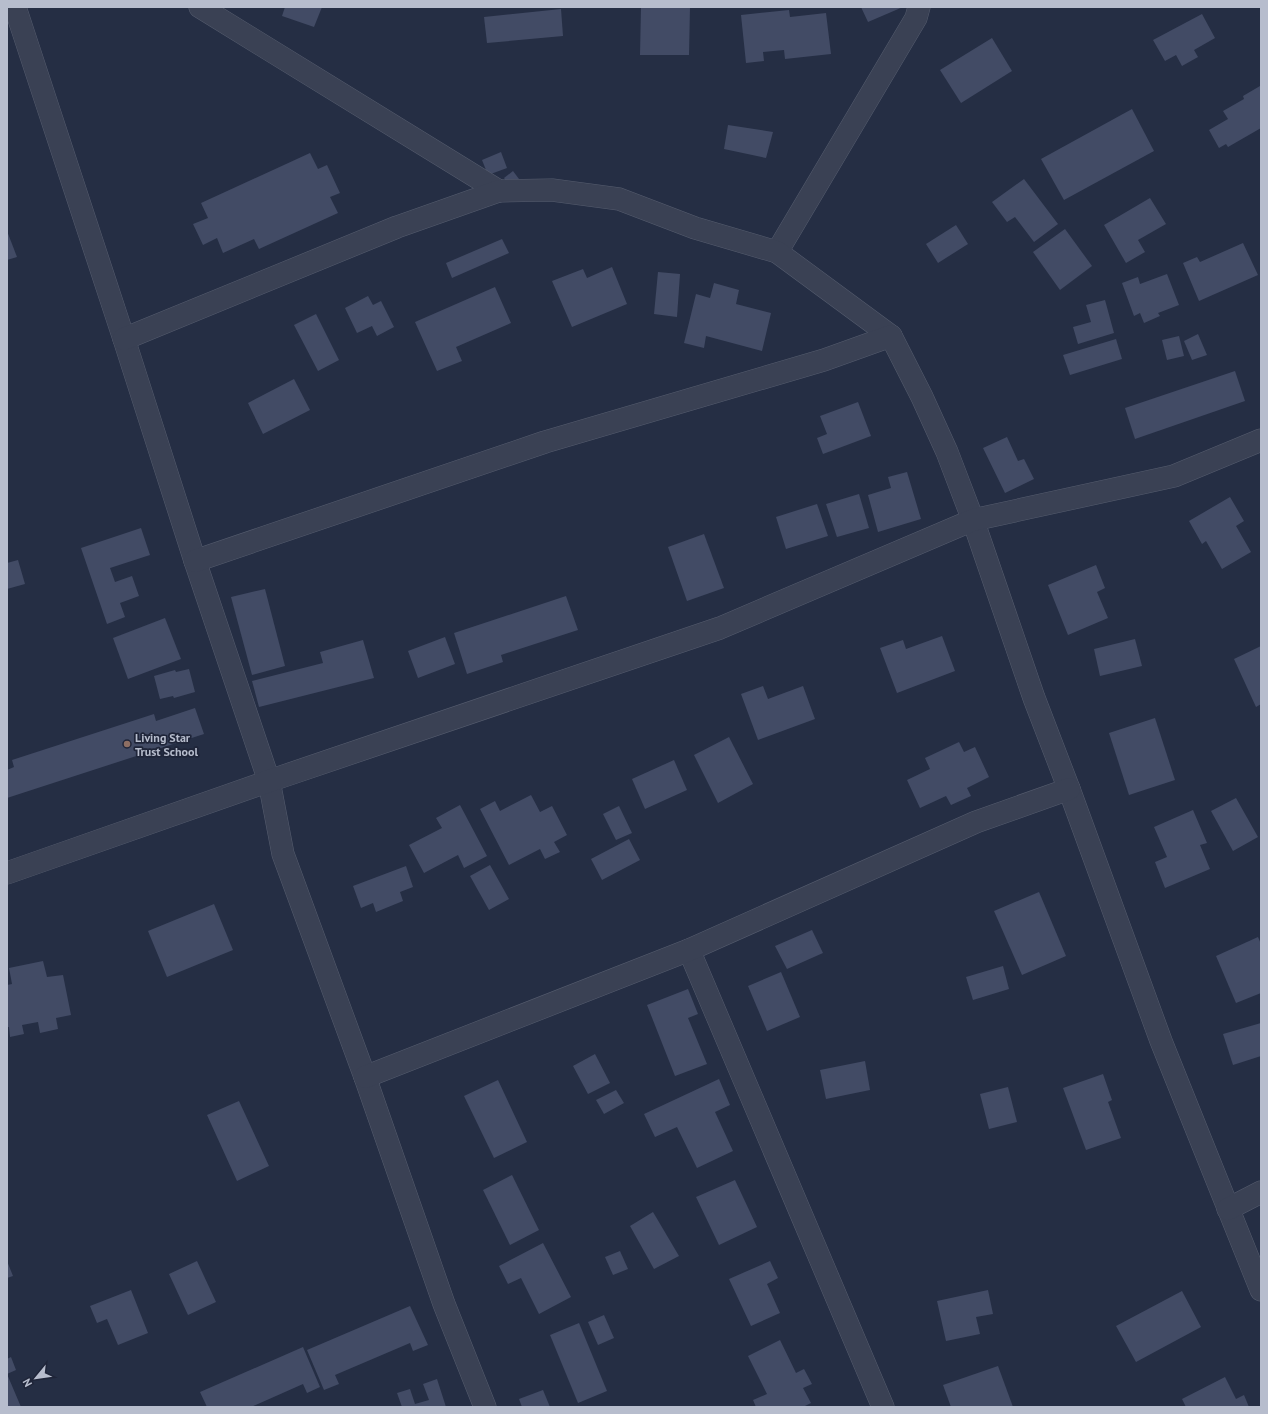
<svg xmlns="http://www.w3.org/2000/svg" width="1268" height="1414" viewBox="0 0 1268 1414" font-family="'PT Sans',sans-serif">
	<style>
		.building { fill: #424b65 }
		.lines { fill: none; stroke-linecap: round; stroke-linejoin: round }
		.minor-casing { stroke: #555c6e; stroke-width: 23 }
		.minor { stroke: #3a4154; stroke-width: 22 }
		.education-dot { fill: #8d6e63; stroke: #1f2539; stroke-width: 1.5 }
		.labels { text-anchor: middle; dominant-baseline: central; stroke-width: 3.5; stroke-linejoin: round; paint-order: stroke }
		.poi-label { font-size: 12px; font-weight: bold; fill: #b7bdcd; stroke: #1f2539; text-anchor: start }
	</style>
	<rect width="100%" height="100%" fill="#252e44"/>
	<g class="building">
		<polygon points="285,7 322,7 314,27 282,16"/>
		<polygon points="641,7 690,7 689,55 640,55"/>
		<polygon points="861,7 903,7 868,22"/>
		<polygon points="561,9 563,36 487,43 484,17"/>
		<polygon points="789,10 790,17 826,13 831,54 785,59 784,50 763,52 764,61 746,63 741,15"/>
		<polygon points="1202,14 1215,38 1194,50 1198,57 1182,66 1176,55 1165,61 1153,40"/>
		<polygon points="992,38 1012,71 961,103 940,70"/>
		<polygon points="1260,86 1261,128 1228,147 1226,144 1219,148 1209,130 1228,119 1223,111 1244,99 1243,96"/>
		<polygon points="1132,109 1154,151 1064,200 1041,159"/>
		<polygon points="728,125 773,132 766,158 724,149"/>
		<polygon points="501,152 507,168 488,175 482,160"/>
		<polygon points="310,153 318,169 327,165 340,193 330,197 338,213 259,249 254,239 223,253 217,238 203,245 193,224 208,218 201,203"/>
		<polygon points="513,171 522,183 512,190 504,178"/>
		<polygon points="1024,179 1058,224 1034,242 1015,217 1007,222 992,202"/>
		<polygon points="1150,198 1166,224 1138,240 1145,252 1126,263 1104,225"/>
		<polygon points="956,225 968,244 938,263 926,244"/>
		<polygon points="1065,229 1092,266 1060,290 1033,252"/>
		<polygon points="7,231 17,257 7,260"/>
		<polygon points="502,239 509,253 452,278 446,263"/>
		<polygon points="1243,243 1258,275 1199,301 1183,263 1197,257 1200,262"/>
		<polygon points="612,267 627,304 572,327 552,281 583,269 587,278"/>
		<polygon points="658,272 680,274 677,317 654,314"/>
		<polygon points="1167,274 1179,305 1158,313 1160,316 1144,323 1140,313 1134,316 1122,283 1138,277 1140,284"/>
		<polygon points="714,283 739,290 736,304 771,313 762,351 706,336 704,348 684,343 696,294 710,298"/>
		<polygon points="495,287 511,323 456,347 462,361 437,371 415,322"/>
		<polygon points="368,296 373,305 381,301 394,327 377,336 372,326 357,333 345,308"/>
		<polygon points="1105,300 1114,333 1078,344 1073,327 1091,322 1086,305"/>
		<polygon points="316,314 339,360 318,371 294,325"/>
		<polygon points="1198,334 1207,355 1192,360 1184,341"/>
		<polygon points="1179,336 1184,356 1167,360 1162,340"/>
		<polygon points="1116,339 1122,359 1070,375 1063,355"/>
		<polygon points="1235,371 1245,401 1135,439 1125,408"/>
		<polygon points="294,379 310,410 263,434 248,403"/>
		<polygon points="858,402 871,436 823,454 817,438 827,434 820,416"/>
		<polygon points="1007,437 1018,461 1024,459 1034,479 1005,493 983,448"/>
		<polygon points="907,472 921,519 878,532 868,495 891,488 888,477"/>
		<polygon points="859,494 869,528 837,537 826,504"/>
		<polygon points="1230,497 1244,521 1236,526 1251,552 1222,569 1206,541 1202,544 1189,521"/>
		<polygon points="817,504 828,536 786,549 776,517"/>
		<polygon points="141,528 150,555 110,568 115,582 132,576 139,596 120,603 125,617 107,624 81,548"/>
		<polygon points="704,534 724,588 687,601 668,547"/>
		<polygon points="18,560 25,584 7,589 7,563"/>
		<polygon points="1096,565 1105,588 1097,592 1108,618 1068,635 1048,585"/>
		<polygon points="265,589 285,666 252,675 231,597"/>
		<polygon points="566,596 578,630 501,655 503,662 467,674 454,633"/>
		<polygon points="165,618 181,659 128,679 113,638"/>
		<polygon points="942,636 955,671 897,693 880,648 903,640 906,649"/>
		<polygon points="445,637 455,664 418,678 408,651"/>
		<polygon points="1135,639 1142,666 1100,676 1094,649"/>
		<polygon points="363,640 374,678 259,707 252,681 323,663 320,652"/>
		<polygon points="1261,646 1261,704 1256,707 1234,659"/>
		<polygon points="189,669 195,692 174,698 173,696 160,699 154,676 175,670 176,672"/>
		<polygon points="763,686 768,699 803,686 815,719 758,740 741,694"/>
		<polygon points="195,708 204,734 7,798 7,770 14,767 12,760 154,714 156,721"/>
		<polygon points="1155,718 1175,780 1129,795 1109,733"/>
		<polygon points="729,737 753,784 718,803 694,755"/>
		<polygon points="959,742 964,752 975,747 989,777 967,788 971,796 951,805 946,796 920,808 907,780 930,769 925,758"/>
		<polygon points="674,760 687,790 645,809 632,779"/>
		<polygon points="531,795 540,812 552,806 567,835 554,842 560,852 545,859 540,849 509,865 480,809 495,801 500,811"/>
		<polygon points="1236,798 1258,837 1233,851 1211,811"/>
		<polygon points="460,805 487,856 464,868 458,855 424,873 409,845 442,828 436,818"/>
		<polygon points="619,806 632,833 616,840 603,814"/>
		<polygon points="1193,810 1207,843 1200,845 1210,869 1165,888 1155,862 1167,857 1154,827"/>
		<polygon points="629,839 640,860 602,880 591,859"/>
		<polygon points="490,865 509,899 489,910 470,876"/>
		<polygon points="406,866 413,887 400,892 403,901 376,912 373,903 361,908 353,886"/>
		<polygon points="1039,892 1066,956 1022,975 994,911"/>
		<polygon points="214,904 233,950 167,977 148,931"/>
		<polygon points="812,930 823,953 787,969 775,946"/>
		<polygon points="1258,937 1261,944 1261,993 1236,1003 1216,956"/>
		<polygon points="43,961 47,977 63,975 71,1015 56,1018 58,1029 40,1033 38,1022 22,1025 24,1034 10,1037 9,1027 7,1027 7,985 12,984 9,968"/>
		<polygon points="1003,966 1009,989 973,1000 966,977"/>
		<polygon points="781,972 800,1017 767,1031 748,986"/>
		<polygon points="688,989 698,1014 688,1018 707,1064 675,1076 647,1005"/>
		<polygon points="1261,1023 1261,1056 1233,1065 1223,1034"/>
		<polygon points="595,1054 610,1083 588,1094 573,1066"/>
		<polygon points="865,1061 870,1090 826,1099 820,1070"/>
		<polygon points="1103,1074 1112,1100 1108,1102 1121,1138 1086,1150 1063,1088"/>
		<polygon points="719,1079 730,1105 715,1112 733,1151 697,1168 677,1127 655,1137 644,1114"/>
		<polygon points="498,1080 527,1142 494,1158 464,1096"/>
		<polygon points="1008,1087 1017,1122 989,1129 980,1094"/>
		<polygon points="616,1090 624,1103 604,1114 596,1100"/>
		<polygon points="239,1101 269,1166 237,1181 207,1115"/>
		<polygon points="512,1175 539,1230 510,1245 483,1190"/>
		<polygon points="735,1180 757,1227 719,1245 696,1197"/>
		<polygon points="653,1212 679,1256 654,1269 630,1226"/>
		<polygon points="543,1243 571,1297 539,1314 521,1278 508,1284 499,1266"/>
		<polygon points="620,1251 628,1269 613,1275 605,1257"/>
		<polygon points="7,1261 13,1276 7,1278"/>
		<polygon points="197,1261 216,1302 188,1315 169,1274"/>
		<polygon points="770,1261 778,1278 767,1284 780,1313 751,1326 729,1279"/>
		<polygon points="131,1290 148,1333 118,1345 107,1319 97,1323 90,1306"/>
		<polygon points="988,1290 993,1314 976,1317 980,1334 946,1341 937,1301"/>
		<polygon points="1182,1291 1201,1327 1136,1362 1116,1326"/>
		<polygon points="410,1306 428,1345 413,1351 410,1343 335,1375 339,1384 324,1390 307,1350"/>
		<polygon points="604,1315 614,1338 598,1345 588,1322"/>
		<polygon points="579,1323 607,1391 578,1403 550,1335"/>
		<polygon points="780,1340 796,1373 804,1369 812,1384 803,1388 811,1403 803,1407 756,1407 753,1400 767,1394 748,1356"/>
		<polygon points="303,1347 320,1387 307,1393 303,1384 251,1407 207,1407 200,1392"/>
		<polygon points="11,1357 16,1370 7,1374 21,1407 7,1407 7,1359"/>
		<polygon points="998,1366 1013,1407 951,1407 943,1385"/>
		<polygon points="1225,1377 1236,1399 1244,1395 1249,1407 1186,1407 1182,1399"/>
		<polygon points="437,1379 446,1407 402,1407 397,1393 410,1389 415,1404 429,1400 423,1384"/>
		<polygon points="543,1390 550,1407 522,1407 519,1399"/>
	</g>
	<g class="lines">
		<g class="minor-casing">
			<g id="minor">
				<polyline points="15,7 124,339 195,561 269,781 283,854 365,1077 444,1304 485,1407"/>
				<polyline points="200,7 499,191"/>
				<polyline points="777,252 916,18 919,7"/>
				<polyline points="124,339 397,227 499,191 552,190 619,199 695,228 777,252 891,336"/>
				<polyline points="195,561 545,442 824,360 891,336 922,397 947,452 973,520 1034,698 1069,789 1161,1041 1261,1290"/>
				<polyline points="7,873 269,781 720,628 973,520 1174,476 1261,440"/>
				<polyline points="689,950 883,1407"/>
				<polyline points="365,1077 689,950 976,822 1069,789"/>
				<polyline points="1228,1209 1261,1192"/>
			</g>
		</g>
		<use href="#minor" class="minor"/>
	</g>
	<circle class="education-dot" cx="127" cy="744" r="4"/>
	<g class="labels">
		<g class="poi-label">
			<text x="135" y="737">Living Star<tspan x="135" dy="14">Trust School</tspan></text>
		</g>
	</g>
	<rect width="1268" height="1414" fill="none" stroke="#b7bdcd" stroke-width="16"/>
	<g transform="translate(36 1378) rotate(241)" stroke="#1f2539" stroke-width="3" paint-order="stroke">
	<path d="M0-3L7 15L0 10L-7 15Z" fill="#b7bdcd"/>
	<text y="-6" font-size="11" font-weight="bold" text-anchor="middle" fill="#b7bdcd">N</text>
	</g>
</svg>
